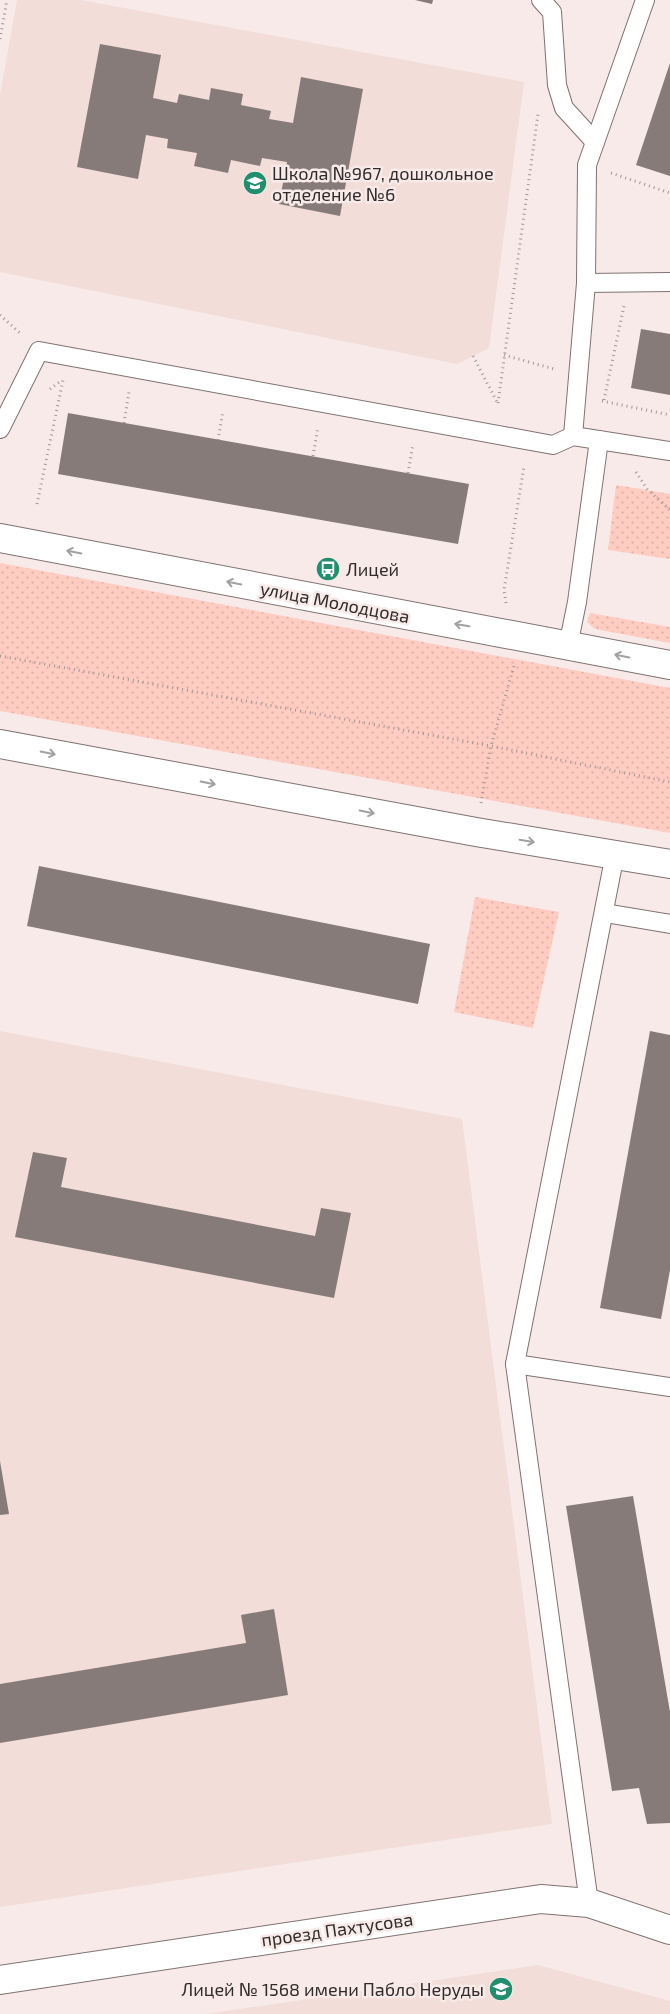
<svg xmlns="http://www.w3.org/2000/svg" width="670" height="2014" viewBox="0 0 670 2014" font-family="'Exo 2',sans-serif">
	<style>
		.built { fill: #f2ddd8 }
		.grass { fill: url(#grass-dots) }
		.building { fill: #877b79 }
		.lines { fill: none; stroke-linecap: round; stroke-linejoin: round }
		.lane-casing { stroke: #7f7371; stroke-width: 20 }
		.street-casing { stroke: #7f7371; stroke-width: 30 }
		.secondary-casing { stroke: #7f7371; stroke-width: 30 }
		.path { stroke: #a09795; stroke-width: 3; stroke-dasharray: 1 4; stroke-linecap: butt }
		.lane { stroke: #fff; stroke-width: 18 }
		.street { stroke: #fff; stroke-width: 28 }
		.secondary { stroke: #fff; stroke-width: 28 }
		.oneway { stroke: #a2a0a0 }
		.labels { text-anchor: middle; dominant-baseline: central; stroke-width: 5; stroke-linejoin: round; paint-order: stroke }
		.poi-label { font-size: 18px; fill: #302c2b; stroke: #f7eae8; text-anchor: start }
		.street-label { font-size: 18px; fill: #302c2b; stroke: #f7eae8 }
	</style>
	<defs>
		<pattern id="grass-dots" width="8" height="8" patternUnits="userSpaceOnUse" patternTransform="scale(1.25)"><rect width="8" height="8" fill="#ffccc2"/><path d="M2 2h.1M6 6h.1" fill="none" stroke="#dbafa7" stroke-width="1.8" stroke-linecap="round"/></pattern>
	</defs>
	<rect width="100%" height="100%" fill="#f7eae8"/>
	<g class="built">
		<polygon points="17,0 81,0 524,82 489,348 457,364 0,272 0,95"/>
		<polygon points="0,1031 462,1119 552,1824 0,1907"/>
		<polygon points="538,1965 670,2001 670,2014 206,2014"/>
	</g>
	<g class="grass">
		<polygon points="616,485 670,494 670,559 608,550"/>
		<polygon points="0,563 670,688 670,833 0,711"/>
		<polygon points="590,613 670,627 670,643 595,629 587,622"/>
		<polygon points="475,897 559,912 533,1028 454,1012"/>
	</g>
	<g class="building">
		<polygon points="415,0 433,0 432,4"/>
		<polygon points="100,44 161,55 153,98 177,103 179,94 209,100 211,88 243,94 241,105 271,111 269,119 293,123 301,77 363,89 340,216 279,204 287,162 262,158 260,166 231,160 228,173 194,166 197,153 167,148 168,139 146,135 138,179 77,167"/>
		<polygon points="670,63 670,176 636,165"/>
		<polygon points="641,329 670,334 670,395 631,388"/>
		<polygon points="68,413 469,484 458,544 58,474"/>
		<polygon points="39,866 430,944 418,1004 27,926"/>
		<polygon points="650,1031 670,1035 670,1270 661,1319 600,1308"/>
		<polygon points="33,1152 67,1158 61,1187 315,1236 321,1208 351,1213 334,1298 15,1237"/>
		<polygon points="0,1461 9,1514 0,1515"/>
		<polygon points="633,1496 670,1712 670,1823 647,1824 639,1788 612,1791 566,1506"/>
		<polygon points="274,1609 288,1695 0,1743 0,1684 246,1643 241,1615"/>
	</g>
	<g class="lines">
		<g class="lane-casing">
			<g id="lane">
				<polyline points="541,0 552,12 557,85 564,108 595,142"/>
				<polyline points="645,0 587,165 586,283 573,436 670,451"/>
				<polyline points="586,283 670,282"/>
				<polyline points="0,429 39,351 553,445 573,436"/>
				<polyline points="568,646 577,602 599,440"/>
				<polyline points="605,913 670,924"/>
				<polyline points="515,1364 670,1387"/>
				<polyline points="589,1903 515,1364 615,854"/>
			</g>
		</g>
		<g class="street-casing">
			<polyline id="street" points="0,1980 541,1899 589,1903 670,1930"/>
		</g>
		<g class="secondary-casing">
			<g id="secondary">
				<polyline points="0,538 670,665"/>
				<polyline points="0,744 476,832 670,864"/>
			</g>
		</g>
		<g class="path">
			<polyline points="0,39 7,0"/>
			<polyline points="611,173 670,193"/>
			<polyline points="0,315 22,335"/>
			<polyline points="504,355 554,369"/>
			<polyline points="473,356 497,402"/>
			<polyline points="50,389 61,381"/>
			<polyline points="604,400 624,306"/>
			<polyline points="602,401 670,415"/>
			<polyline points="498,403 538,114"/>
			<polyline points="124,423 129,392"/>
			<polyline points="218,440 223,411"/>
			<polyline points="313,456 318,427"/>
			<polyline points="636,472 647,489 670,510"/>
			<polyline points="408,473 413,444"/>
			<polyline points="37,504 63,380"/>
			<polyline points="506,603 504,590 524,466"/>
			<polyline points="0,656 491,746 670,782"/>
			<polyline points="481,803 491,746 514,666"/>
		</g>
		<use href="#lane" class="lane"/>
		<use href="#street" class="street"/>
		<use href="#secondary" class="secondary"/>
	</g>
	<defs><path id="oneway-shaft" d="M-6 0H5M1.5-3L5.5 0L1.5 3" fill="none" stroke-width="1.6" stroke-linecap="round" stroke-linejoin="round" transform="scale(1.25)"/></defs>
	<g class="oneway">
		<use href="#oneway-shaft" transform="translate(74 552) rotate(-169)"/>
		<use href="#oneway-shaft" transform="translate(234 583) rotate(-169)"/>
		<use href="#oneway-shaft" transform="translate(462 625) rotate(-170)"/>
		<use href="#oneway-shaft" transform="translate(622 656) rotate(-169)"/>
		<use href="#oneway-shaft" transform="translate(48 753) rotate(11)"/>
		<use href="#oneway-shaft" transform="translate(208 783) rotate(11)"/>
		<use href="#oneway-shaft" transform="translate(367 812) rotate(11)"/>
		<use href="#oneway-shaft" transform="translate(527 841) rotate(9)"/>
	</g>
	<defs>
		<g id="school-disc" transform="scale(1.25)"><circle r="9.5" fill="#218e6d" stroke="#f7eae8"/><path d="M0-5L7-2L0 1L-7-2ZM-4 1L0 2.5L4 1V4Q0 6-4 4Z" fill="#fff"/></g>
		<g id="bus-disc" transform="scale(1.25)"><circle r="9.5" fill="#218e6d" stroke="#f7eae8"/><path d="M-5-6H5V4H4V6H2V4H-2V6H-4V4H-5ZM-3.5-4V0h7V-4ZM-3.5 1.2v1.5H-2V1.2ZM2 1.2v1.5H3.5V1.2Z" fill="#fff"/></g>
	</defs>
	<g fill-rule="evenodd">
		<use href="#school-disc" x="255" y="183"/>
		<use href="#bus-disc" x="328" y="569"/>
		<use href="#school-disc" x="501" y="1989"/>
	</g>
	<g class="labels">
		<g class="poi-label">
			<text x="272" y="173">Школа №967, дошкольное<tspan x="272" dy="21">отделение №6</tspan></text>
			<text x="346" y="569">Лицей</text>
			<text x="484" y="1989" text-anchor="end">Лицей № 1568 имени Пабло Неруды</text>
		</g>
		<g class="street-label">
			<text transform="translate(335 602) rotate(11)">улица Молодцова</text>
			<text transform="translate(337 1929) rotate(-8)">проезд Пахтусова</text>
		</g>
	</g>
</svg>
